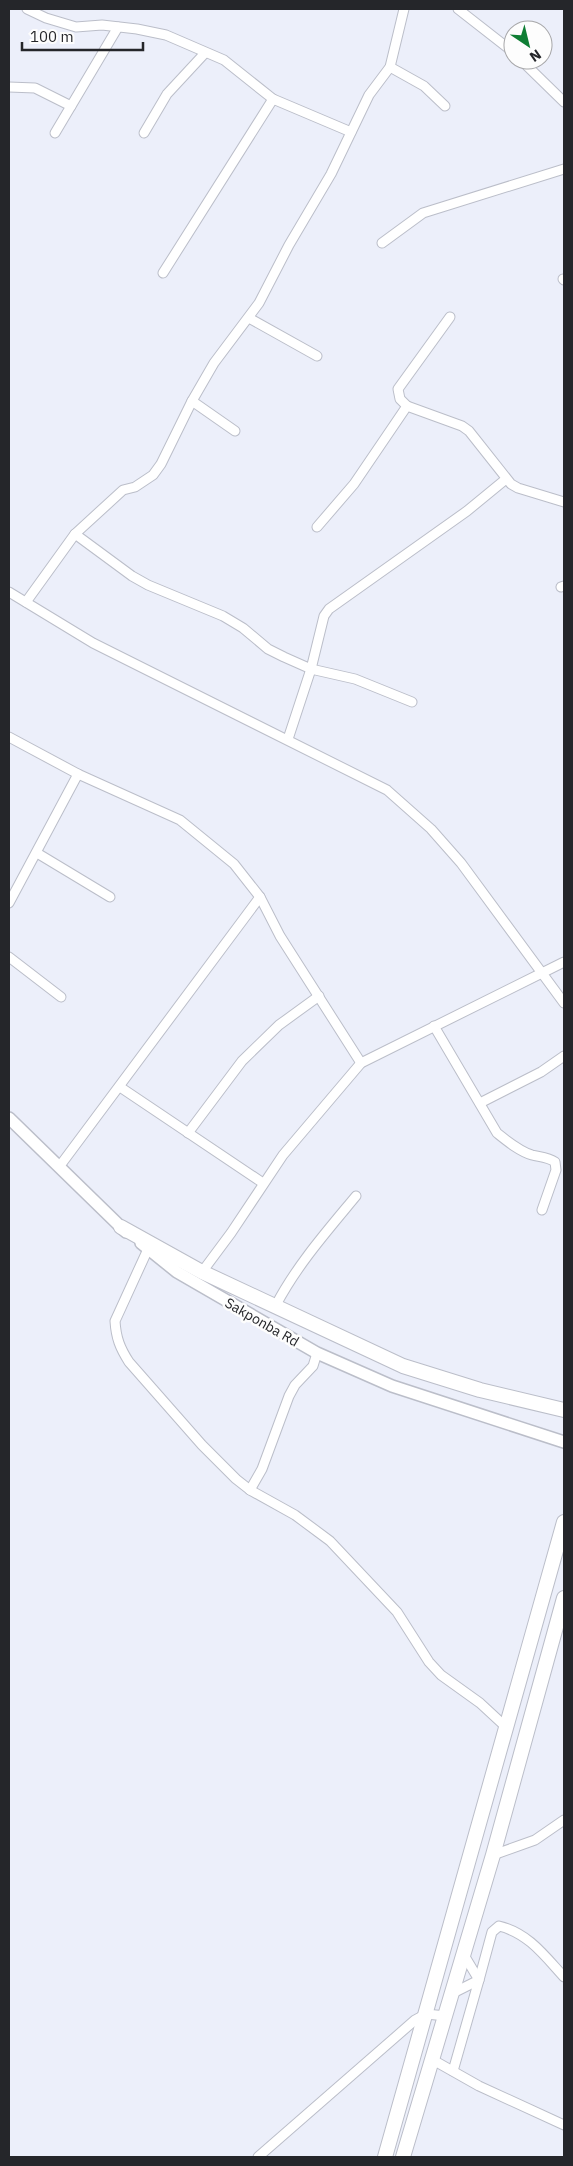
<svg xmlns="http://www.w3.org/2000/svg" width="573" height="2166" viewBox="0 0 573 2166" font-family="'IBM Plex Sans',sans-serif">
	<style>
		.lines { fill: none; stroke-linecap: round; stroke-linejoin: round }
		.minor-casing { stroke: #bbbec9; stroke-width: 11 }
		.secondary-casing { stroke: #bbbec9; stroke-width: 14 }
		.trunk-casing { stroke: #bbbec9; stroke-width: 16 }
		.minor { stroke: #fff; stroke-width: 9 }
		.secondary { stroke: #fff; stroke-width: 11 }
		.trunk { stroke: #fff; stroke-width: 14 }
		.labels { text-anchor: middle; dominant-baseline: central; stroke-width: 5; stroke-linejoin: round; paint-order: stroke }
		.street-label { font-size: 14px; fill: #25262a; stroke: #fdfdfd }
	</style>
	<rect width="100%" height="100%" fill="#eceffa"/>
	<g class="lines">
		<g class="minor-casing">
			<g id="minor">
				<polyline points="27,9 46,18 76,27 102,25 137,29 166,35 224,60 273,99 351,132"/>
				<polyline points="458,9 513,52"/>
				<polyline points="521,60 564,102"/>
				<polyline points="390,67 424,86 445,106"/>
				<polyline points="9,87 35,88 71,106"/>
				<polyline points="55,133 118,27"/>
				<polyline points="144,133 167,94 205,53"/>
				<polyline points="382,243 423,213 564,169"/>
				<polyline points="163,273 273,99"/>
				<polyline points="563,279 564,280"/>
				<polyline points="249,318 317,356"/>
				<polyline points="192,401 235,431"/>
				<polyline points="407,406 400,399 398,389 450,317"/>
				<polyline points="317,527 354,484 407,406 462,426 469,431 511,484 518,488 564,502"/>
				<polyline points="75,534 132,576 148,585 223,616 243,628 268,649 284,657 311,669 355,679 412,702"/>
				<polyline points="561,587 564,586"/>
				<polyline points="9,592 93,643 387,790 431,829 461,863 564,1003"/>
				<polyline points="26,602 75,534 123,490 135,487 153,475 161,464 192,401 214,363 259,303 289,245 331,174 369,95 390,67 404,9"/>
				<polyline points="9,737 78,774 180,820 234,864 260,897 280,936 361,1063"/>
				<polyline points="288,739 311,669 324,616 329,609 467,511 506,479"/>
				<polyline points="37,853 110,897"/>
				<polyline points="9,903 78,774"/>
				<polyline points="9,957 61,997"/>
				<path d="M434,1026L497,1133C507,1141 519,1151 532,1155C540,1157 548,1157 555,1162L556,1170L542,1210"/>
				<polyline points="120,1087 263,1183"/>
				<polyline points="480,1103 541,1072 564,1056"/>
				<polyline points="188,1133 242,1061 279,1025 319,996"/>
				<polyline points="59,1167 260,897"/>
				<path d="M148,1249L115,1321C116,1338 120,1348 129,1362L202,1445L236,1479L250,1490L295,1515L330,1541L397,1612L429,1662L441,1675L480,1703L507,1728"/>
				<polyline points="202,1272 231,1233 283,1155 361,1063 564,962"/>
				<path d="M276,1305C297,1265 327,1231 356,1196"/>
				<polyline points="250,1490 262,1469 289,1396 295,1385 313,1366 317,1353"/>
				<polyline points="493,1855 535,1840 564,1820"/>
				<path d="M453,1993L479,1980L492,1932L499,1926C528,1933 544,1955 564,1977"/>
				<polyline points="433,2060 479,2086 564,2125"/>
				<polyline points="453,2071 479,1980 464,1955"/>
				<polyline points="258,2157 415,2020 426,2014 446,2016"/>
			</g>
		</g>
		<g class="secondary-casing">
			<g id="secondary">
				<polyline points="9,1118 126,1232"/>
				<polyline points="141,1243 177,1272 317,1353 392,1386 564,1442"/>
			</g>
		</g>
		<g class="trunk-casing">
			<g id="trunk">
				<polyline points="121,1227 202,1272 403,1366 480,1390 564,1410"/>
				<polyline points="385,2157 564,1522"/>
				<polyline points="403,2157 493,1855 564,1598"/>
			</g>
		</g>
		<use href="#minor" class="minor"/>
		<use href="#secondary" class="secondary"/>
		<use href="#trunk" class="trunk"/>
	</g>
	<g class="labels">
		<g class="street-label">
			<text transform="translate(262 1322) rotate(30)">Sakponba Rd</text>
		</g>
	</g>
	<rect width="573" height="2166" fill="none" stroke="#25262a" stroke-width="20"/>
	<g transform="translate(528 45) rotate(145)"><circle r="24" fill="#fdfdfd" stroke="#a7a7a9"/>
	<path d="M0-4L9 19L0 12L-9 19Z" fill="#0f7e34"/>
	<text y="-8" font-size="14" font-weight="bold" text-anchor="middle" fill="#25262a">N</text>
	</g>
	<path d="M22 42v8h121v-8" fill="none" stroke="#25262a" stroke-width="2.5"/>
	<text x="30" y="42" font-size="15" fill="#25262a" stroke="#fdfdfd" stroke-width="4" paint-order="stroke">100 m</text>
</svg>
